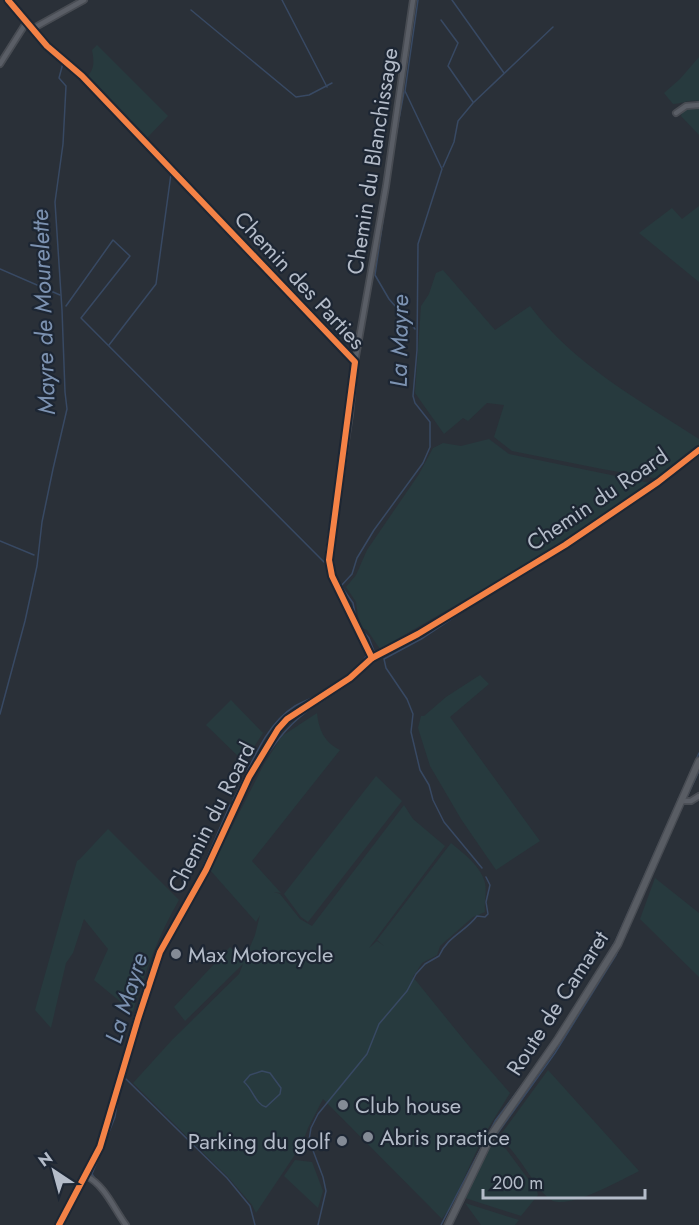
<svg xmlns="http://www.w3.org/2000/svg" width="699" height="1225" viewBox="0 0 699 1225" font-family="Jost,sans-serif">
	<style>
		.green { fill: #273a3e }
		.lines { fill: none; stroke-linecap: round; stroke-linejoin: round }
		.stream { stroke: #384963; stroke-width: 1.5 }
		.street-casing { stroke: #484c53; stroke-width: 8 }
		.secondary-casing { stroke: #484c53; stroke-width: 9 }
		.street { stroke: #5a5e66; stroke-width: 4.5 }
		.secondary { stroke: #595d64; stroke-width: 6 }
		.cycleway-casing { stroke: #1d2633; stroke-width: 10 }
		.cycleway { stroke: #f48246; stroke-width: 6 }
		.poi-dot { fill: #848b96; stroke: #1d2633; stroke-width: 2 }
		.labels { text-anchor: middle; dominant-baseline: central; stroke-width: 4.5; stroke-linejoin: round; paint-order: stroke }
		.street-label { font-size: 22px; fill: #b4bcc9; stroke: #1d2633 }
		.poi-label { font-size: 22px; fill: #b4bcc9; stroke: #1d2633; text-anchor: start }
		.water-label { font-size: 24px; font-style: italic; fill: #7c92b1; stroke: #1d2633 }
	</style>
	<rect width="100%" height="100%" fill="#2a3038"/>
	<g class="green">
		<path d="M97,45L168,116L146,139L87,77C95,68 94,61 92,50Z"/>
		<path d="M699,57V101C690,99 682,104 673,104L664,93L680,79Z"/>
		<polygon points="699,108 699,135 681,116 682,112 686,109"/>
		<polygon points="699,206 699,282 639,233 672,208 682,219"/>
		<path d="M443,270L495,330L530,306C573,364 639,400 699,439V446L660,479L602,469L512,451L494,437L504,405L487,403L468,421L463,418L444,434L415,393L421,306L429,294L436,273Z"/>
		<polygon points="489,439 509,454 650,483 646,489 570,539 380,649 367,630 362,628 358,617 356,602 346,587 356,575 367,550 419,474 433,448 443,443 461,446"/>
		<polygon points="480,675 489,684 450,717 540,841 496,870 461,819 430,766 418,728 421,716 424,716 446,697"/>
		<polygon points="231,700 263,733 244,762 206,725"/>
		<path d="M317,713C319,730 324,742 340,750L252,861L281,893L274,892L280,894L300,919L312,926L404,805L413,819L445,846L369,948L377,941L384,946L377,940L451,843C464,854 481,866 485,883C487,892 484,902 485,912L473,917L440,946L437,955L422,963L413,977L468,1045L510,1093L484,1135L451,1206L442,1219L323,1099L308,1128L302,1144L256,1213L252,1205L228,1177L133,1083L172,1040L239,974L243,964L185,1021L174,1007L230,947L244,961L255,935L260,915L256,922L210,870L264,764L282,736Z"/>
		<polygon points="376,776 402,801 308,922 301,917 284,894"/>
		<path d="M108,829L179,900C158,936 145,972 133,1012L94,980L108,949L84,919L73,953L66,963L51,1028L35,1010L77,861L80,859Z"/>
		<polygon points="655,878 699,913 699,977 640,919"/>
		<path d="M548,1070L639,1171C621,1180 572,1208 553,1201C548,1199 542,1192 539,1188C526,1171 516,1152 499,1137Z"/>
		<polygon points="492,1139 506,1149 537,1191 538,1195 521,1216 465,1198"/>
		<polygon points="295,1160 312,1162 323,1191 318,1208 284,1176"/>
		<polygon points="465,1203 519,1220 515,1225 481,1225"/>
	</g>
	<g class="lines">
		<g class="stream">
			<polyline points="5,0 33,33"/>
			<polyline points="282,0 327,87"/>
			<polyline points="452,0 504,73"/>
			<polyline points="191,10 296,97 309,95 332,83"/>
			<polyline points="441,20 458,43 448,66 473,102"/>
			<polyline points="394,146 404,92"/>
			<polyline points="443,167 454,142 458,121 473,103 553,27"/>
			<polyline points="388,186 375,275 389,299 415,329"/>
			<polyline points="0,269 60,295"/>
			<polyline points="66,306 113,240 130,256 81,318 324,562"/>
			<polyline points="109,345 156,284 171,174"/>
			<polyline points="0,541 34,555"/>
			<polyline points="474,604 423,638 384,659 386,668 407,699 413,714 411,732 420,770 429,785 433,800 444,822 482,868"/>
			<polyline points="375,654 369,638 362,630 356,619 353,603 341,586 352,574 357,558 374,530 423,463 430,447 430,422 415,403 413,396 417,350 418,244 442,169 405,91 418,0"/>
			<polyline points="361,665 368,653"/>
			<polyline points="319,703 348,684 375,661"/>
			<polyline points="0,714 25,621 37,566 42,522 53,469 67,409 65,392 62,310 55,202 63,144 66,86 59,78 63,63 57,58"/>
			<path d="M259,766C279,738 288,724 317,704"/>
			<polyline points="687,797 699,771"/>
			<path d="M233,800C250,769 263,726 295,706C303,701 313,698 321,694"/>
			<polyline points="668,838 675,822"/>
			<polyline points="605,959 615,942 699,753"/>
			<polyline points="545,1053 556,1037"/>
			<path d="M262,1071L270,1073L281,1088L280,1094L266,1107C255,1104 253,1089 244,1082L250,1075Z"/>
			<polyline points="119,1075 134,1018 160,945 198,878 230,805"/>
			<polyline points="126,1079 227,1178 250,1206 255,1225"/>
			<polyline points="497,1134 555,1053 616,955 644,892"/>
			<polyline points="96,1180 92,1174 115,1117 119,1091"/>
			<polyline points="106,1198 123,1225"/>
			<polyline points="55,1225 62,1214"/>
			<path d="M318,1225L326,1191L323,1177L309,1140L311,1128L318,1114L367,1054L379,1024L407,991L416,974L425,964L439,956C447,937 465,932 477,916L485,917L488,914L486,902L490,885L486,877"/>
			<polyline points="441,1225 495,1121 534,1069"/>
		</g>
		<g class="street-casing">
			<g id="street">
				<polyline points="8,0 47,46 82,76 355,362"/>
				<polyline points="32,29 84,0"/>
				<polyline points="0,64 26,23"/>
				<polyline points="676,113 686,106 699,105"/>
				<polyline points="372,658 332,576 329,552 350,414 355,362 386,186 413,0"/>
				<polyline points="681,801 691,801 699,796"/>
				<path d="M86,1176C105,1185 114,1209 126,1225"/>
				<polyline points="59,1225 100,1147 138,1019 160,952 206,870 249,777 278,729 287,719 350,678 372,658 418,634 565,545 658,482 699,450"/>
			</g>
		</g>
		<g class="secondary-casing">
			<polyline id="secondary" points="448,1225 492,1134 558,1039 618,944 699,761"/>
		</g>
		<use href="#street" class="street"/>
		<use href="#secondary" class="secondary"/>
		<g class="cycleway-casing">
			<g id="cycleway">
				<polyline points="8,0 47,46 82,76 355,362 329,560 332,576 372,658"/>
				<polyline points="59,1225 100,1147 138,1019 160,952 206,870 249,777 278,729 287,719 350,678 372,658 418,634 565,545 658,482 699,450"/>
			</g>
		</g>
		<use href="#cycleway" class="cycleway"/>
	</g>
	<g class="poi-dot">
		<circle cx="176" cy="954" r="6"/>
		<circle cx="343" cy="1105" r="6"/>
		<circle cx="368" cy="1137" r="6"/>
		<circle cx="342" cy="1141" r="6"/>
	</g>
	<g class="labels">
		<g class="street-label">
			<text transform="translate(372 161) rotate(-81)">Chemin du Blanchissage</text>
			<text transform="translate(300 280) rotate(47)">Chemin des Parties</text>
			<text transform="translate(597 499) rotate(-34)">Chemin du Roard</text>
			<text transform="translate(211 817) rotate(-63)">Chemin du Roard</text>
			<text transform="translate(557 1003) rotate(-57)">Route de Camaret</text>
		</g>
		<g class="poi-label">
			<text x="188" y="954">Max Motorcycle</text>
			<text x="355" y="1105">Club house</text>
			<text x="380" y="1137">Abris practice</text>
			<text x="330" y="1141" text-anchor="end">Parking du golf</text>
		</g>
		<g class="water-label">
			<text transform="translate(43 312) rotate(-92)">Mayre de Mourelette</text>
			<text transform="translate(399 341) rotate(-89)">La Mayre</text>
			<text transform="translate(126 998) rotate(-73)">La Mayre</text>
		</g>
	</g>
	<g transform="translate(54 1171) rotate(324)" stroke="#1d2633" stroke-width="4.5" paint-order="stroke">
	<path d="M0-4.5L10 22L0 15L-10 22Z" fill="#b4bcc9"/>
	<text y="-9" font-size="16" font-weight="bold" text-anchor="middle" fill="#b4bcc9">N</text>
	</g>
	<path d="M483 1189v9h162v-9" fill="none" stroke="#b4bcc9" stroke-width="3"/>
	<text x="492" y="1189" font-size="18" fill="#b4bcc9" stroke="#1d2633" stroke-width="4.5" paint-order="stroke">200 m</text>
</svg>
